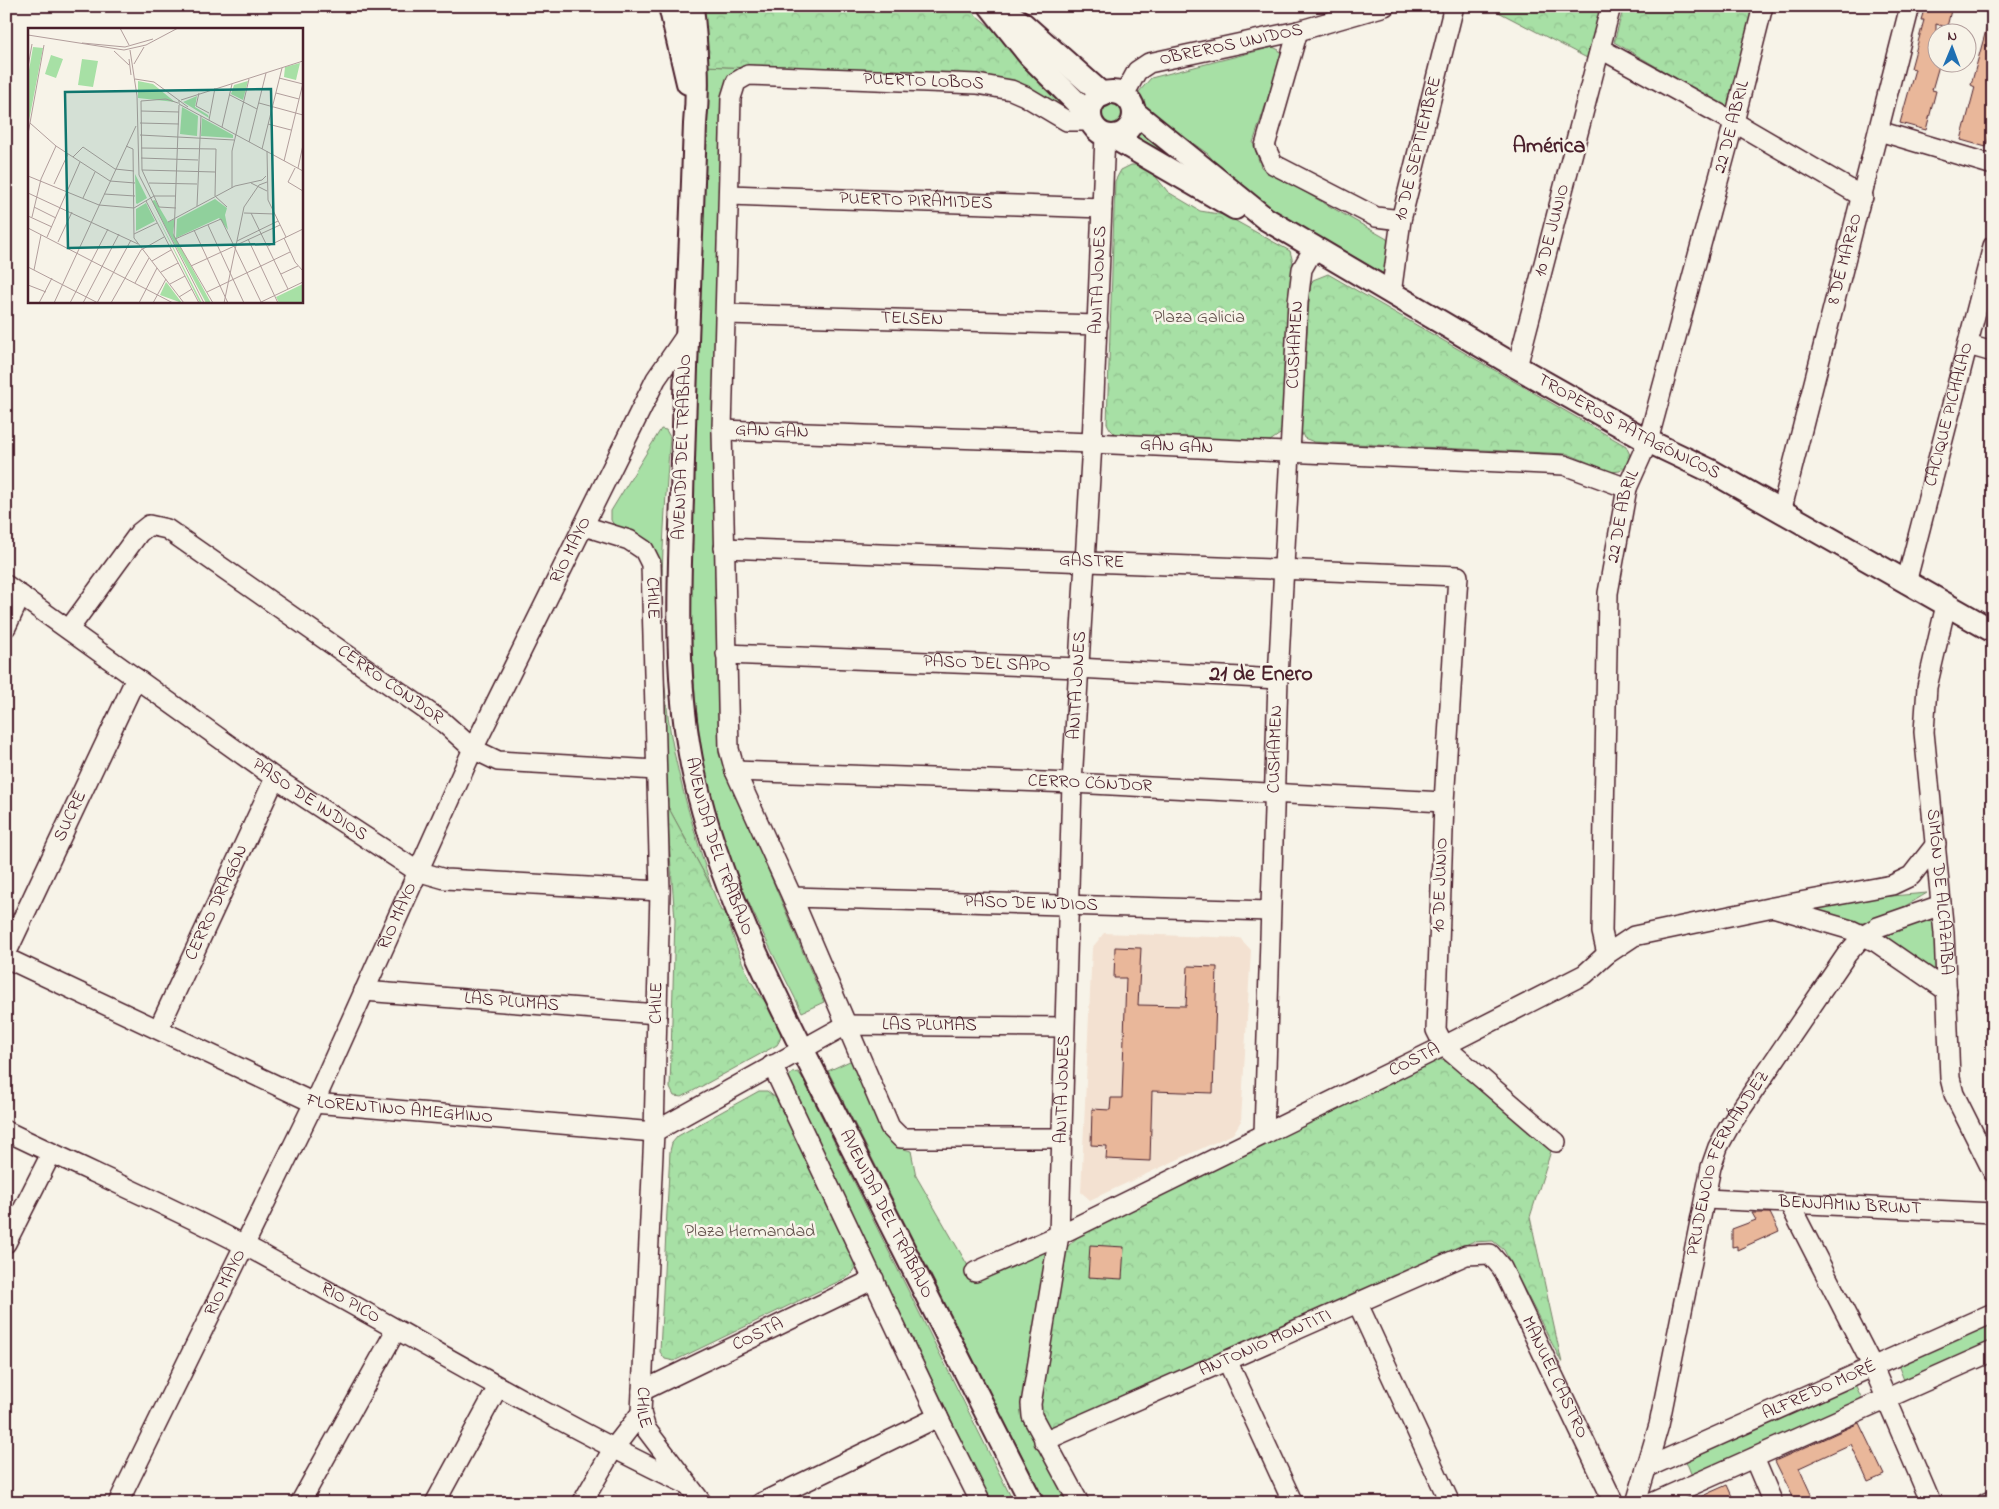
<svg xmlns="http://www.w3.org/2000/svg" width="1999" height="1509" viewBox="0 0 1999 1509" font-family="'Indie Flower',sans-serif">
	<style>
		.built { fill: #f3e1d1 }
		.green { fill: #a7e0a5; stroke: #788068 }
		.park { fill: url(#park-crowns); stroke: #788068 }
		.building { fill: #e9b79a; stroke: #4a1f2b }
		.lines { fill: none; stroke-linecap: round; stroke-linejoin: round }
		.minor-casing { stroke: #4a1f2b; stroke-width: 22 }
		.major-casing { stroke: #4a1f2b; stroke-width: 26 }
		.minor { stroke: #f7f3e8; stroke-width: 19 }
		.major { stroke: #f7f3e8; stroke-width: 22 }
		.labels { text-anchor: middle; dominant-baseline: central; stroke-width: 5; stroke-linejoin: round; paint-order: stroke }
		.street-label { font-size: 18px; fill: #4a1f2b; stroke: #f7f3e8 }
		.park-label { font-size: 18px; fill: #614f4a; stroke: #f7f3e8 }
		.district-label { font-size: 22px; font-weight: bold; fill: #4a1f2b; stroke: #f7f3e8 }
		.inset-road { fill: none; stroke: #b29e9c; stroke-width: 1 }
		.view { fill: #0f766e; fill-opacity: 0.15; stroke: #0f766e; stroke-width: 2.5 }
		.inset-edge { fill: none; stroke: #4a1f2b; stroke-width: 2.5 }
	</style>
	<defs>
		<pattern id="park-crowns" width="20" height="18" patternUnits="userSpaceOnUse" patternTransform="scale(1.25)"><rect width="20" height="18" fill="#a7e0a5"/><path d="M2 6a3 3 0 1 1 6 0M12 15a3 3 0 1 1 6 0" fill="none" stroke="#91c08e"/></pattern>
	</defs>
	<rect width="100%" height="100%" fill="#f7f3e8"/>
	<filter id="ink" filterUnits="userSpaceOnUse"><feTurbulence type="fractalNoise" baseFrequency=".02" numOctaves="2"/><feDisplacementMap in="SourceGraphic" scale="10" xChannelSelector="R" yChannelSelector="G"/><feConvolveMatrix kernelMatrix="1 2 1 2 8 2 1 2 1" color-interpolation-filters="sRGB"/></filter>
	<g filter="url(#ink)">
		<polygon class="built" points="1104,933 1240,938 1251,950 1241,1121 1233,1134 1090,1200 1081,1192 1092,948"/>
		<g class="green">
			<polygon points="1273,47 1279,50 1282,55 1253,143 1261,167 1387,239 1392,251 1384,274 1245,194 1231,183 1208,154 1187,139 1163,128 1137,103 1138,93 1151,78"/>
			<path d="M705,66L753,68L724,94L712,436L719,754L824,1002L802,1012C768,944 732,876 712,802C695,738 693,668 690,602Z"/>
			<circle cx="1111" cy="115" r="12"/>
			<polygon points="1141,130 1212,187 1132,140"/>
			<path d="M661,429L666,430L670,437C663,535 655,638 671,736C680,787 696,836 711,886L666,803L656,564L615,527L611,520V511Z"/>
			<path d="M1927,893C1899,910 1868,931 1833,922C1825,919 1817,913 1810,908L1857,899Z"/>
			<polygon points="1922,918 1931,921 1940,927 1938,975 1885,943 1888,932"/>
			<polygon points="852,1060 889,1138 897,1147 911,1151 916,1176 975,1278 984,1279 1048,1249 1027,1382 1070,1503 1046,1503 828,1071"/>
			<polygon points="798,1072 802,1077 1014,1503 991,1503 788,1078 792,1073"/>
			<polygon points="1993,1324 1993,1341 1904,1380 1898,1365"/>
			<polygon points="1855,1384 1862,1399 1692,1476 1686,1461"/>
		</g>
		<g class="park">
			<path d="M700,6H964C1003,35 1037,70 1068,107L1062,108L1021,83L986,78L705,66Z"/>
			<polygon points="1487,6 1601,6 1587,58"/>
			<polygon points="1624,6 1754,6 1727,108 1614,42"/>
			<path d="M1131,165H1140L1152,172L1168,192L1200,211L1225,215L1290,251L1295,270L1288,304L1283,432L1270,441L1127,438C1117,436 1111,433 1107,423L1115,181L1121,170Z"/>
			<polygon points="1328,274 1626,446 1630,455 1627,465 1620,471 1611,472 1568,454 1314,442 1304,438 1300,429 1310,287 1313,280"/>
			<path d="M666,803L711,886L721,911H725C733,935 742,969 757,991C766,1004 777,1014 780,1031C782,1037 780,1040 777,1045L682,1097L674,1096L670,1088L675,920Z"/>
			<polygon points="1439,1059 1451,1063 1551,1151 1530,1217 1562,1363 1504,1250 1493,1241 1472,1242 1344,1301 1049,1430 1042,1425 1038,1405 1067,1247 1083,1232 1427,1062"/>
			<polygon points="759,1091 767,1091 776,1098 855,1256 855,1267 850,1276 674,1361 665,1359 660,1352 670,1151 672,1143 678,1136"/>
		</g>
		<g class="building">
			<polygon points="1925,6 1952,6 1947,27 1936,24 1936,62 1940,62 1932,90 1936,91 1926,130 1900,123 1915,69 1911,68 1924,20 1921,20"/>
			<polygon points="1988,23 1993,23 1993,122 1986,147 1961,140 1975,87 1971,85"/>
			<polygon points="1115,947 1141,948 1138,1005 1186,1006 1188,966 1217,967 1213,1093 1152,1091 1150,1161 1106,1159 1107,1146 1091,1145 1092,1109 1110,1110 1111,1098 1122,1098 1126,978 1114,978"/>
			<polygon points="1752,1213 1770,1213 1779,1231 1737,1250 1737,1246 1732,1247 1732,1229 1756,1220"/>
			<polygon points="1090,1245 1124,1247 1122,1279 1088,1277"/>
			<polygon points="1859,1423 1884,1475 1868,1482 1851,1444 1799,1468 1815,1503 1796,1503 1775,1461"/>
			<polygon points="1727,1485 1735,1503 1688,1503 1711,1492"/>
		</g>
		<g class="lines">
			<g class="minor-casing">
				<g id="minor">
					<polyline points="1298,31 1265,146 1273,164 1376,217 1401,220"/>
					<polyline points="1601,49 1734,122 1863,197"/>
					<path id="s1" d="M1124,95L1137,71L1149,63L1298,31L1385,6"/>
					<polyline points="1879,131 1993,165"/>
					<path id="s2" d="M730,195L1102,208"/>
					<path id="s3" d="M1391,294L1401,220L1454,6"/>
					<path id="s4" d="M726,314L1098,325"/>
					<polyline points="1968,345 1993,352"/>
					<path id="s5" d="M1517,367L1611,6"/>
					<path id="s6" d="M722,430L1092,443L1564,465L1627,488"/>
					<path id="s7" d="M1781,512L1910,6"/>
					<path id="s8" d="M584,526L629,540L644,550L651,564L660,891L654,1132L641,1413L646,1429L702,1503"/>
					<path id="s9" d="M724,548L1458,576L1444,802L1436,1030L1444,1046L1556,1142"/>
					<path id="s10" d="M1906,583L1993,246"/>
					<path id="s11" d="M6,585L275,778L417,871L445,879L660,891"/>
					<path id="s12" d="M1946,605L1927,687L1924,732L1944,933L1950,1078L1954,1094L1993,1172"/>
					<polyline points="6,627 21,595"/>
					<path id="s13" d="M69,629L139,533L149,525L167,529L443,722L473,749L498,761L656,770"/>
					<path id="s14" d="M726,654L1078,668L1278,679"/>
					<path id="s15" d="M735,771L1072,783L1444,802"/>
					<path id="s16" d="M792,897L1270,911"/>
					<polyline points="1776,908 1851,930 1876,942 1947,991"/>
					<path id="s17" d="M6,954L136,678"/>
					<path id="s18" d="M1607,954L1602,932L1608,593L1627,488L1648,441L1734,122L1763,6"/>
					<path id="s19" d="M6,958L314,1103L654,1132L846,1025L1063,1027"/>
					<path id="s20" d="M364,991L657,1014"/>
					<path id="s21" d="M159,1028L275,778"/>
					<polyline points="772,1065 938,1417 981,1503"/>
					<path id="s22" d="M6,1131C86,1170 168,1205 246,1246C393,1325 535,1412 686,1484"/>
					<path id="s23" d="M1264,1134L1278,679L1298,302L1302,269L1314,248"/>
					<path id="s24" d="M1061,1138H901L890,1127L792,897L735,771L729,749L722,430L731,98L736,82L748,75L977,84L1011,90L1025,96L1067,121H1091"/>
					<path id="s25" d="M1706,1199L1993,1213"/>
					<polyline points="1789,1203 1873,1367 1931,1503"/>
					<polyline points="6,1243 51,1154"/>
					<path id="s26" d="M975,1272L1059,1235L1444,1046L1585,974L1607,954L1634,936L1773,907L1892,885L1911,876L1936,844"/>
					<polyline points="1358,1304 1450,1503"/>
					<polyline points="1227,1360 1293,1503"/>
					<path id="s27" d="M642,1391L874,1279"/>
					<path id="s28" d="M1044,1441L1466,1255L1490,1254L1502,1268L1614,1503"/>
					<polyline points="1754,1458 1773,1503"/>
					<path id="s29" d="M1646,1468L1993,1313"/>
					<path id="s30" d="M118,1503L314,1103L473,749L656,379L687,334"/>
					<polyline points="300,1503 396,1330"/>
					<polyline points="435,1503 498,1387"/>
					<polyline points="582,1503 613,1449 641,1413"/>
					<polyline points="761,1503 938,1417"/>
					<path id="s31" d="M1079,1503L1032,1416L1031,1404L1059,1235L1072,783L1092,443L1105,136"/>
					<path id="s32" d="M1636,1503L1659,1425L1711,1167L1718,1147L1729,1127L1847,954L1863,936L1878,927L1941,905"/>
					<polyline points="1652,1503 1993,1351"/>
					<polyline points="1986,1503 1993,1500"/>
				</g>
			</g>
			<g class="major-casing">
				<g id="major">
					<polyline points="670,6 688,83"/>
					<path id="s33" d="M692,6C696,46 699,84 695,124C691,248 685,372 682,497C679,588 674,684 694,774C721,897 784,1012 840,1124C904,1250 968,1376 1032,1503"/>
					<polyline points="990,6 1029,55 1090,116"/>
					<polyline points="1003,10 1023,24 1103,95"/>
					<circle cx="1112" cy="114" r="22"/>
					<path id="s34" d="M1134,112L1266,219L1517,367L1648,441L1711,471L1993,631"/>
					<polyline points="1111,136 1235,208"/>
				</g>
			</g>
			<use href="#minor" class="minor"/>
			<use href="#major" class="major"/>
		</g>
	</g>
	<g class="labels">
		<g class="street-label">
			<text stroke="none"><textPath href="#s1" startOffset="126">OBREROS UNIDOS</textPath></text>
			<text stroke="none"><textPath href="#s24" startOffset="1444">PUERTO LOBOS</textPath></text>
			<text stroke="none"><textPath href="#s18" startOffset="845">22 DE ABRIL</textPath></text>
			<text stroke="none"><textPath href="#s3" startOffset="148">10 DE SEPTIEMBRE</textPath></text>
			<text stroke="none"><textPath href="#s2" startOffset="186">PUERTO PIRÁMIDES</textPath></text>
			<text stroke="none"><textPath href="#s5" startOffset="141">10 DE JUNIO</textPath></text>
			<text stroke="none"><textPath href="#s7" startOffset="261">8 DE MARZO</textPath></text>
			<text stroke="none"><textPath href="#s31" startOffset="1238">ANITA JONES</textPath></text>
			<text stroke="none"><textPath href="#s4" startOffset="186">TELSEN</textPath></text>
			<text stroke="none"><textPath href="#s23" startOffset="790">CUSHAMEN</textPath></text>
			<text stroke="none"><textPath href="#s10" startOffset="174">CACIQUE PICHALAO</textPath></text>
			<text stroke="none"><textPath href="#s34" startOffset="588">TROPEROS PATAGÓNICOS</textPath></text>
			<text stroke="none"><textPath href="#s6" startOffset="50">GAN GAN</textPath></text>
			<text transform="translate(683 447) rotate(-88)">AVENIDA DEL TRABAJO</text>
			<text stroke="none"><textPath href="#s6" startOffset="455">GAN GAN</textPath></text>
			<text stroke="none"><textPath href="#s18" startOffset="440">22 DE ABRIL</textPath></text>
			<text stroke="none"><textPath href="#s30" startOffset="1055">RÍO MAYO</textPath></text>
			<text stroke="none"><textPath href="#s9" startOffset="368">GASTRE</textPath></text>
			<text stroke="none"><textPath href="#s8" startOffset="115">CHILE</textPath></text>
			<text stroke="none"><textPath href="#s14" startOffset="261">PASO DEL SAPO</textPath></text>
			<text stroke="none"><textPath href="#s13" startOffset="422">CERRO CÓNDOR</textPath></text>
			<text stroke="none"><textPath href="#s31" startOffset="832">ANITA JONES</textPath></text>
			<text stroke="none"><textPath href="#s23" startOffset="385">CUSHAMEN</textPath></text>
			<text stroke="none"><textPath href="#s15" startOffset="355">CERRO CÓNDOR</textPath></text>
			<text stroke="none"><textPath href="#s11" startOffset="372">PASO DE INDIOS</textPath></text>
			<text stroke="none"><textPath href="#s17" startOffset="152">SUCRE</textPath></text>
			<text stroke="none"><textPath href="#s33" startOffset="846">AVENIDA DEL TRABAJO</textPath></text>
			<text transform="translate(1441 885) rotate(-88)">10 DE JUNIO</text>
			<text stroke="none"><textPath href="#s12" startOffset="290">SIMÓN DE ALCAZABA</textPath></text>
			<text stroke="none"><textPath href="#s21" startOffset="138">CERRO DRAGÓN</textPath></text>
			<text stroke="none"><textPath href="#s16" startOffset="239">PASO DE INDIOS</textPath></text>
			<text stroke="none"><textPath href="#s30" startOffset="650">RÍO MAYO</textPath></text>
			<text stroke="none"><textPath href="#s20" startOffset="148">LAS PLUMAS</textPath></text>
			<text transform="translate(657 1003) rotate(-89)">CHILE</text>
			<text stroke="none"><textPath href="#s19" startOffset="985">LAS PLUMAS</textPath></text>
			<text stroke="none"><textPath href="#s26" startOffset="488">COSTA</textPath></text>
			<text stroke="none"><textPath href="#s31" startOffset="428">ANITA JONES</textPath></text>
			<text stroke="none"><textPath href="#s19" startOffset="426">FLORENTINO AMEGHINO</textPath></text>
			<text stroke="none"><textPath href="#s32" startOffset="354">PRUDENCIO FERNÁNDEZ</textPath></text>
			<text stroke="none"><textPath href="#s25" startOffset="144">BENJAMIN BRUNT</textPath></text>
			<text stroke="none"><textPath href="#s33" startOffset="1251">AVENIDA DEL TRABAJO</textPath></text>
			<text stroke="none"><textPath href="#s30" startOffset="245">RÍO MAYO</textPath></text>
			<text stroke="none"><textPath href="#s22" startOffset="385">RÍO PICO</textPath></text>
			<text stroke="none"><textPath href="#s27" startOffset="129">COSTA</textPath></text>
			<text stroke="none"><textPath href="#s28" startOffset="242">ANTONIO MONTITI</textPath></text>
			<text stroke="none"><textPath href="#s28" startOffset="625">MANUEL CASTRO</textPath></text>
			<text stroke="none"><textPath href="#s29" startOffset="190">ALFREDO MORÉ</textPath></text>
			<text stroke="none"><textPath href="#s8" startOffset="925">CHILE</textPath></text>
		</g>
		<g class="park-label">
			<text x="1199" y="318">Plaza Galicia</text>
			<text x="750" y="1232">Plaza Hermandad</text>
		</g>
		<g class="district-label">
			<text x="1549" y="147">América</text>
			<text x="1261" y="675">21 de Enero</text>
		</g>
	</g>
	<g transform="translate(28 28)">
		<rect width="275" height="275" fill="#f7f3e8"/>
		<path d="M5,19L15,20L0,98V48ZM23,27L35,31L28,50L17,46ZM54,31L70,33L65,59L50,57ZM169,68L167,79L180,87L181,90L155,74ZM127,172L140,194L147,191L145,205L183,275H178L124,173ZM122,174L174,275H172ZM275,256V275H251L248,269Z" fill="#a7e0a5"/>
		<path d="M272,35L268,52L256,49L257,39ZM110,53L125,56L147,74L110,70ZM220,53L215,72L203,66L206,57ZM154,79L170,88L169,108L152,106ZM174,90L205,107V110L173,108ZM107,146L119,170L109,176L108,175ZM187,171L199,180L197,187L200,202L191,190L148,210L149,191ZM118,175L127,193L108,203V181ZM138,254L139,255L154,275L132,267Z" fill="#a7e0a5"/>
		<path class="inset-road" d="M20,0H44M92,0L101,17M0,7L96,22L118,17L150,0M54,15L97,19L125,11M102,22L109,68L111,147L176,275M86,23L101,37M101,31L103,47M106,36L116,19M0,39L4,16M251,50L275,56M107,51L126,54L160,79M171,65L168,78L181,85M248,65L271,71M202,67L229,81M151,72V76L275,143M153,72L275,33M231,75L275,87M151,77L146,208L185,275M113,83L151,84M181,92L187,60M2,95L28,118L82,153L107,155M112,95L151,96M240,96L263,102M194,99L204,56M0,106L16,17M112,107L206,112M221,114L238,45M98,118L105,121L106,210L156,275M113,120L188,121L187,168L199,179M234,121L254,40M239,123L240,172L258,209M45,129L55,119L87,141L106,143M113,130L170,132M256,133L275,55M267,140L260,154L275,163M270,140L275,117M114,142L187,144M0,148L71,177L106,180L126,168H148M121,155L169,156M223,155L239,163M26,156L40,126M204,160V123L221,51M0,165L110,216M76,166L107,168M55,170L67,144M118,173L171,275M169,178L173,88M6,179L28,190M148,180L131,179L114,142L113,73L138,71L150,75M216,185L247,186M223,185L260,261M0,188L24,199M4,189L13,151L28,118M140,194L207,158L234,152L238,148M180,197L216,275M0,200L145,275M166,202L200,275M106,206L129,195M19,209L52,134M256,210L267,234L275,243M147,211L193,191L233,274M220,211L250,275M209,213L250,193M30,214L44,184M240,218L275,201M124,233L143,222M163,238L252,197M0,239L70,275M6,242L13,207M133,244L150,235M253,246L270,238M107,255L121,230M142,256L157,248M0,257L18,264M179,264L262,224M151,269L164,261M11,275L24,250M26,275L108,98M42,275L80,201M55,275L91,206M69,275L103,212M83,275L113,222L136,209M111,275L129,240M125,275L138,251M196,275L216,179L231,157L239,154M231,275L275,254"/>
		<path class="view" d="M243,61L246,216L40,220L37,64Z"/>
		<rect width="275" height="275" class="inset-edge"/>
	</g>
	<rect width="1999" height="1509" fill="none" stroke="#f7f3e8" stroke-width="25"/>
	<rect x="12" y="12" width="1974" height="1484" fill="none" stroke="#4a1f2b" stroke-width="2" filter="url(#ink)"/>
	<g transform="translate(1952 48) rotate(1)"><circle r="24" fill="#f7f3e8" stroke="#b29e9c"/>
	<path d="M0-4L9 19L0 12L-9 19Z" fill="#1f6fb2"/>
	<text y="-8" font-size="14" font-weight="bold" text-anchor="middle" fill="#4a1f2b">N</text>
	</g>
</svg>
